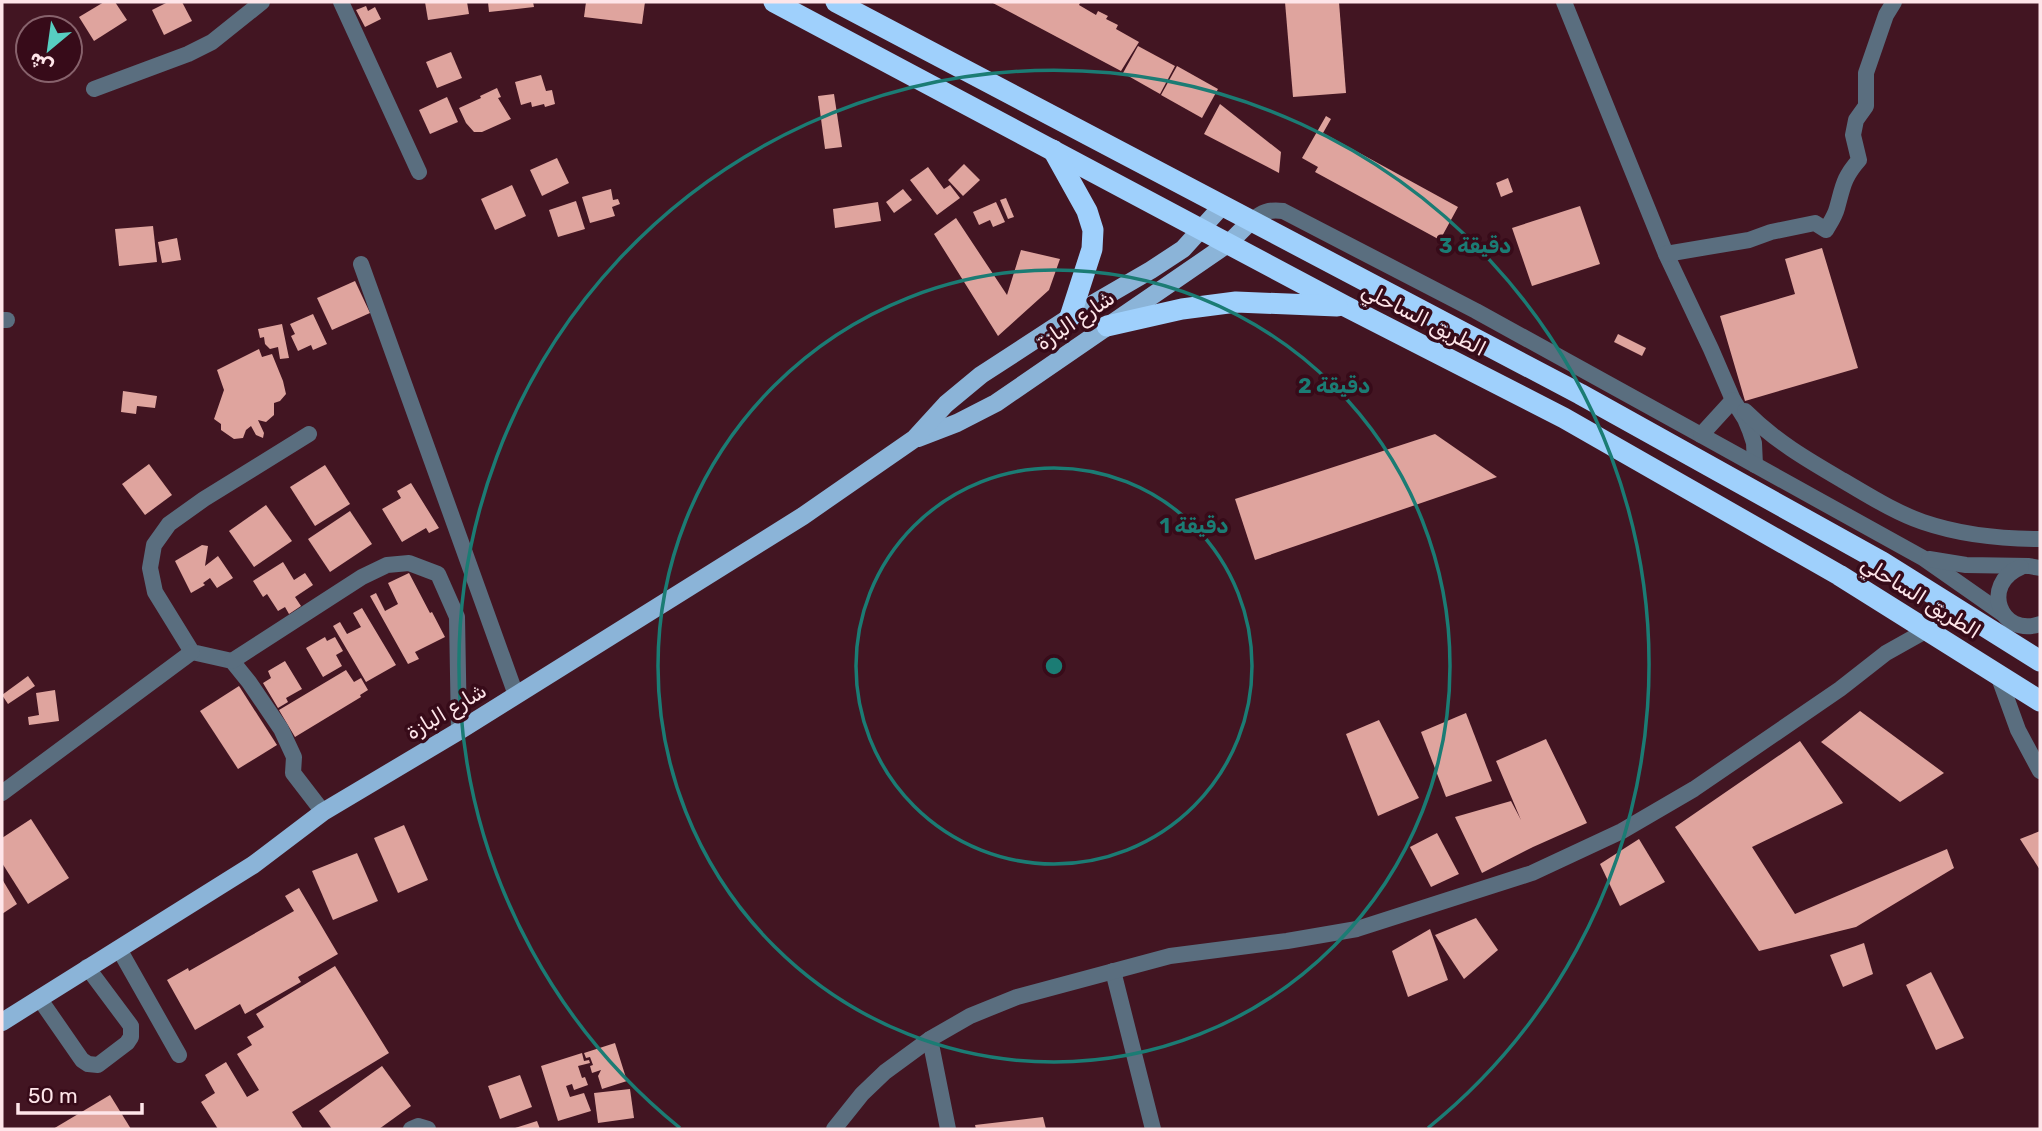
<svg xmlns="http://www.w3.org/2000/svg" width="2042" height="1131" viewBox="0 0 2042 1131" font-family="Rubik,Cairo,sans-serif">
	<style>
		.building { fill: #dfa49e }
		.lines { fill: none; stroke-linecap: round; stroke-linejoin: round }
		.minor { stroke: #5a6e7f; stroke-width: 16 }
		.major { stroke: #8bb4d8; stroke-width: 18 }
		.highway { stroke: #9fd0fc; stroke-width: 21 }
		.ring { fill: none; stroke: #1b7c74; stroke-width: 3.5 }
		.labels { text-anchor: middle; dominant-baseline: central; stroke-width: 7; stroke-linejoin: round; paint-order: stroke }
		.street-label { font-size: 21px; fill: #fee5e9; stroke: #370b19 }
		.centre { fill: #1b7c74; stroke: #370b19; stroke-width: 3.5 }
		.ring-label { font-size: 21px; text-anchor: middle; font-weight: bold; fill: #1b7c74; stroke: #370b19; stroke-width: 7; stroke-linejoin: round; paint-order: stroke }
	</style>
	<rect width="100%" height="100%" fill="#421522"/>
	<g class="building">
		<polygon points="104,2 115,2 127,20 94,41 79,17"/>
		<polygon points="168,2 182,2 192,21 164,35 152,10"/>
		<polygon points="425,2 467,2 469,14 428,20"/>
		<polygon points="488,2 533,2 534,7 489,12"/>
		<polygon points="586,2 645,2 642,24 584,17"/>
		<polygon points="991,2 1078,2 1080,3 1079,5 1096,15 1098,11 1108,16 1106,19 1118,25 1116,29 1139,42 1121,71"/>
		<polygon points="1285,2 1339,2 1346,93 1293,97"/>
		<polygon points="366,6 368,11 375,7 381,19 365,27 356,10"/>
		<polygon points="1138,46 1175,66 1160,94 1123,73"/>
		<polygon points="451,52 462,78 437,88 426,62"/>
		<polygon points="1177,66 1218,89 1202,118 1161,95"/>
		<polygon points="541,75 546,91 552,90 555,104 545,107 544,104 532,107 531,102 521,105 515,82"/>
		<polygon points="497,88 501,97 498,98 511,119 482,132 474,132 466,123 459,108 481,98 480,96"/>
		<polygon points="834,94 842,147 825,149 818,96"/>
		<polygon points="447,97 458,122 430,134 419,110"/>
		<polygon points="1220,104 1281,152 1279,173 1204,134"/>
		<polygon points="1326,116 1331,119 1323,133 1458,207 1440,240 1315,172 1318,167 1302,158"/>
		<polygon points="557,158 569,183 542,196 530,170"/>
		<polygon points="964,164 980,180 963,196 948,180"/>
		<polygon points="928,167 944,189 950,185 960,198 937,215 910,180"/>
		<polygon points="1508,178 1513,192 1501,197 1496,183"/>
		<polygon points="512,185 526,216 495,230 481,199"/>
		<polygon points="611,189 613,200 618,199 620,204 612,207 615,216 590,223 582,197"/>
		<polygon points="903,189 912,200 894,213 886,202"/>
		<polygon points="1006,198 1014,217 1008,219 1000,200"/>
		<polygon points="576,201 585,229 558,237 549,210"/>
		<polygon points="878,202 881,221 835,228 833,209"/>
		<polygon points="996,202 1005,222 993,227 990,220 979,225 973,212"/>
		<polygon points="1580,206 1600,264 1532,286 1512,228"/>
		<polygon points="956,218 1007,295 1021,250 1060,259 1049,290 998,336 934,234"/>
		<polygon points="153,226 157,262 119,266 115,229"/>
		<polygon points="177,238 181,260 162,263 158,242"/>
		<polygon points="1822,248 1858,368 1745,401 1720,316 1795,294 1785,259"/>
		<polygon points="355,281 370,313 332,330 317,298"/>
		<polygon points="313,314 327,344 313,350 311,345 298,351 291,336 295,334 290,324"/>
		<polygon points="282,324 289,358 280,359 278,347 270,349 265,344 264,337 260,338 258,329"/>
		<polygon points="1618,334 1646,348 1642,356 1614,342"/>
		<polygon points="259,349 262,357 272,354 283,381 286,394 280,401 274,403 274,415 266,422 258,420 264,433 263,438 256,435 251,426 246,430 243,438 234,439 221,430 221,424 214,419 224,390 217,370"/>
		<polygon points="123,391 157,396 155,408 137,406 136,414 121,412"/>
		<polygon points="1435,434 1497,477 1255,560 1235,499"/>
		<polygon points="149,464 172,495 145,515 122,484"/>
		<polygon points="325,465 350,504 315,526 290,487"/>
		<polygon points="411,483 439,528 429,533 426,528 402,542 382,509 401,498 397,491"/>
		<polygon points="266,505 292,541 254,567 229,531"/>
		<polygon points="350,511 372,544 330,572 308,539"/>
		<polygon points="202,545 208,546 205,566 218,556 233,578 217,588 210,578 203,583 205,585 191,593 175,561"/>
		<polygon points="283,562 294,580 305,573 313,585 295,597 301,606 289,614 285,607 278,611 267,594 263,597 253,581"/>
		<polygon points="409,573 430,613 432,612 445,637 415,652 419,659 408,664 370,596 376,593 385,611 398,604 388,583"/>
		<polygon points="362,608 396,665 366,682 333,626 340,622 347,634 361,627 353,613"/>
		<polygon points="325,637 327,641 335,637 343,651 336,655 342,666 323,677 306,648"/>
		<polygon points="285,661 302,689 286,698 288,702 278,708 263,683 271,678 268,671"/>
		<polygon points="346,670 354,682 361,678 368,690 360,695 361,697 295,737 279,710"/>
		<polygon points="28,676 35,686 8,704 2,695"/>
		<polygon points="239,686 277,745 238,769 200,711"/>
		<polygon points="55,690 59,721 29,725 28,717 39,715 36,693"/>
		<polygon points="1860,711 1944,773 1900,802 1821,742"/>
		<polygon points="1466,713 1492,781 1446,797 1421,732"/>
		<polygon points="1379,720 1419,798 1378,816 1346,734"/>
		<polygon points="1546,739 1587,823 1533,847 1482,873 1455,817 1511,801 1521,820 1496,761"/>
		<polygon points="1800,741 1843,803 1752,847 1795,914 1947,849 1954,868 1856,927 1759,951 1675,827"/>
		<polygon points="31,819 69,878 28,904 2,863 2,838"/>
		<polygon points="404,825 428,880 398,893 374,838"/>
		<polygon points="2040,831 2040,870 2020,839"/>
		<polygon points="1437,833 1459,874 1431,887 1410,847"/>
		<polygon points="1639,839 1665,882 1620,906 1600,864"/>
		<polygon points="357,853 378,901 333,920 312,871"/>
		<polygon points="2,879 17,904 2,914"/>
		<polygon points="299,888 338,954 298,977 301,982 245,1014 240,1004 195,1030 167,980 188,968 189,971 294,911 285,896"/>
		<polygon points="1476,918 1498,950 1464,979 1435,935"/>
		<polygon points="1430,929 1448,980 1408,997 1392,951"/>
		<polygon points="1864,943 1873,974 1843,987 1830,955"/>
		<polygon points="335,966 389,1053 292,1112 303,1129 218,1129 201,1102 215,1093 205,1075 226,1062 247,1097 259,1090 237,1054 252,1045 247,1037 264,1027 256,1014"/>
		<polygon points="1931,972 1964,1038 1936,1050 1906,985"/>
		<polygon points="615,1043 627,1081 602,1089 598,1076 601,1070 592,1073 590,1066 593,1065 590,1057 586,1058 584,1053"/>
		<polygon points="582,1053 584,1061 589,1060 590,1063 578,1066 582,1078 585,1077 588,1085 574,1090 572,1084 566,1086 570,1097 584,1093 591,1111 558,1121 541,1066"/>
		<polygon points="382,1066 411,1106 379,1129 332,1129 319,1111"/>
		<polygon points="520,1075 532,1107 500,1119 488,1086"/>
		<polygon points="630,1089 634,1118 598,1123 594,1093"/>
		<polygon points="110,1095 131,1129 53,1129"/>
		<polygon points="1043,1117 1046,1129 976,1129 975,1125"/>
		<polygon points="537,1121 540,1129 512,1129"/>
	</g>
	<g class="lines">
		<g class="minor">
			<polyline points="341,2 419,172"/>
			<polyline points="1564,2 1666,254 1711,349 1733,400 1745,419 1750,431 1754,443 1755,465"/>
			<polyline points="94,89 188,54 212,42 262,2"/>
			<path d="M1251,221C1262,212 1269,209 1283,211L1476,311L1701,435L1923,558L2003,614"/>
			<path d="M1666,254L1749,240L1771,232L1815,223L1826,230C1830,223 1835,216 1837,208C1843,187 1843,178 1859,160L1853,135L1856,120L1866,106V73L1886,15L1894,2"/>
			<polyline points="361,264 516,695"/>
			<polyline points="2,320 7,320"/>
			<path d="M1745,411C1775,441 1806,459 1842,480C1868,495 1894,512 1923,522C1961,535 2001,539 2040,539"/>
			<polyline points="309,434 204,499 169,524 154,545 150,568 155,592 192,652 232,661 249,682 281,729 294,757 293,773 323,812"/>
			<polyline points="1701,435 1733,400"/>
			<polyline points="1929,559 1966,565 2029,566 2040,568"/>
			<path d="M2021,567C1980,584 2000,638 2040,624"/>
			<polyline points="232,661 362,577 387,565 409,563 438,574 457,617 459,731"/>
			<polyline points="1998,675 2018,730 2040,771"/>
			<polyline points="2,793 192,652"/>
			<polyline points="119,949 179,1055"/>
			<polyline points="1113,971 1153,1129"/>
			<polyline points="39,998 82,1060 88,1064 98,1065 127,1043 131,1037 131,1026 87,967"/>
			<polyline points="930,1039 948,1129"/>
			<polyline points="411,1129 418,1126 428,1129"/>
			<polyline points="834,1129 862,1094 885,1072 930,1039 970,1016 1017,997 1170,956 1287,941 1357,929 1532,873 1622,831 1694,789 1840,689 1886,653 1927,630"/>
		</g>
		<g class="major">
			<polyline points="918,438 957,423 996,403 1229,243 1251,221"/>
			<polyline points="2,1022 253,865 323,812 459,731 803,516 914,439 946,404 981,375 1070,317 1151,270 1183,249 1222,206"/>
		</g>
		<g class="highway">
			<polyline points="774,2 1345,306 1564,418 1839,575 2040,701"/>
			<polyline points="836,2 1580,394 1882,562 2040,661"/>
			<polyline points="1053,150 1087,211 1093,230 1092,249 1070,317"/>
			<polyline points="1107,326 1182,309 1236,302 1337,306"/>
		</g>
	</g>
	<g class="ring">
		<circle cx="1054" cy="666" r="198"/>
		<circle cx="1054" cy="666" r="396"/>
		<path d="M680 1128A595 595 0 1 1 1428 1128"/>
	</g>
	<g class="labels">
		<g class="street-label">
			<text transform="translate(1424 319) rotate(27)">الطريق الساحلي</text>
			<text transform="translate(1075 320) rotate(-34)">شارع البازة</text>
			<text transform="translate(1921 597) rotate(32)">الطريق الساحلي</text>
			<text transform="translate(446 711) rotate(-31)">شارع البازة</text>
		</g>
	</g>
	<circle cx="1054" cy="666" r="10" class="centre"/>
	<g class="ring-label">
		<text x="1475" y="253">3 دقيقة</text>
		<text x="1334" y="393">2 دقيقة</text>
		<text x="1194" y="533">1 دقيقة</text>
	</g>
	<rect width="2042" height="1131" fill="none" stroke="#fee5e9" stroke-width="7"/>
	<g transform="translate(49 49) rotate(209)"><circle r="33" fill="#370b19" stroke="#87626c" stroke-width="2"/>
	<path d="M0-5L12 26L0 18L-12 26Z" fill="#57cec1"/>
	<text y="-10" font-size="19" font-weight="bold" text-anchor="middle" fill="#fee5e9">ش</text>
	</g>
	<path d="M18 1103v10h124v-10" fill="none" stroke="#fee5e9" stroke-width="3.5"/>
	<text x="28" y="1103" font-size="21" fill="#fee5e9" stroke="#370b19" stroke-width="5" paint-order="stroke">50 m</text>
</svg>
